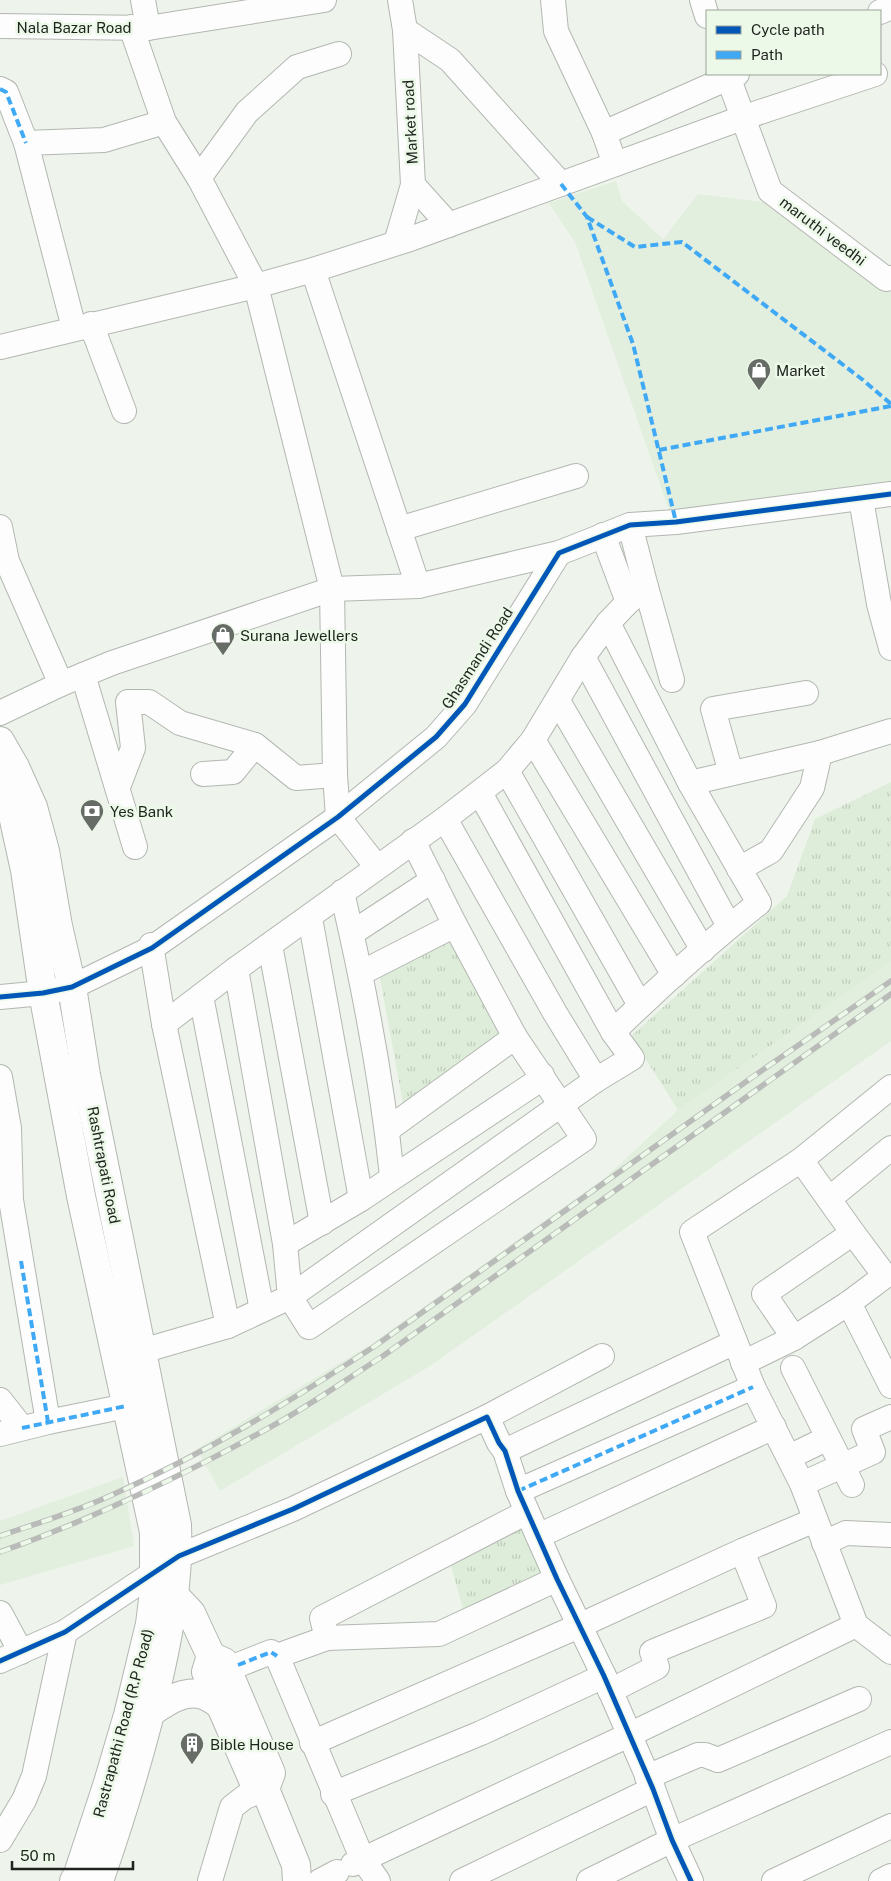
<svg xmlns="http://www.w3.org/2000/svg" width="891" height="1881" viewBox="0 0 891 1881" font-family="'Public Sans',sans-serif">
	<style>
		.built { fill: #e2eede }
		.park { fill: url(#park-tufts) }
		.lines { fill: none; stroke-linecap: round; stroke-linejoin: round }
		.minor-casing { stroke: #b3b7b1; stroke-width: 26 }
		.major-casing { stroke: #b3b7b1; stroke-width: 30 }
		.minor { stroke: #fcfdfc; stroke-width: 24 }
		.major { stroke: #fcfdfc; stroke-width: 28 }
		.rail-casing { stroke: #b9bbb9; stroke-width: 5.5 }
		.rail { stroke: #ecf8e8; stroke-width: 4; stroke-dasharray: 11; stroke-linecap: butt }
		.quiet { stroke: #3fa9f5; stroke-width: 4; stroke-dasharray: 8 4; stroke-linecap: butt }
		.cycleway-casing { stroke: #ecf8e8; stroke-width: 8 }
		.cycleway { stroke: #0057b8; stroke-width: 5 }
		.labels { text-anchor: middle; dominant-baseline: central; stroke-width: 5; stroke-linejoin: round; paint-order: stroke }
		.street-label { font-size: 15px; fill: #1f231e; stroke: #ecf8e8 }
		.poi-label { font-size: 15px; fill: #1f231e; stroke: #ecf8e8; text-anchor: start }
	</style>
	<defs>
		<pattern id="park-tufts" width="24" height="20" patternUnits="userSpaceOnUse" patternTransform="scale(1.25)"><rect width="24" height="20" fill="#deedd9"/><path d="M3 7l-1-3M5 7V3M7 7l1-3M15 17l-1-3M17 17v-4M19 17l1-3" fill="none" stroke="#becbba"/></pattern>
	</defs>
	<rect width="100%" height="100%" fill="#eef4ec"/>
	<g class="built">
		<polygon points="616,181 622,201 663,239 698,194 778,204 884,282 891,293 891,489 670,513 575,242 549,203"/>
		<polygon points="891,962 891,1041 430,1366 220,1491 197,1449 370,1345 606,1177 678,1110"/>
		<polygon points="123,1477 134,1546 0,1585 0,1521"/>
	</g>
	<g class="park">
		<polygon points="891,782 891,962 678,1110 631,1036 787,896 815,819"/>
		<polygon points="448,933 503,1037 403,1103 378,968"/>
		<polygon points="524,1525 546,1573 464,1613 450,1562"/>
	</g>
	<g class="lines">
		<g class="minor-casing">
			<g id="minor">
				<polyline points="143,0 148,28"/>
				<polyline points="553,0 556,31 604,133 615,164"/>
				<polyline points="702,0 707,16"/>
				<polyline points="880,12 891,7"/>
				<polyline points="0,26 148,28 324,0"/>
				<polyline points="131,27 164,122 199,178 256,286 332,589 335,775 338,817 377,867"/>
				<polyline points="405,30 450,60 561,184"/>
				<polyline points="727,74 770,191 886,279 891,278"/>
				<polyline points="0,89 6,92 26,143"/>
				<polyline points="604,133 737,74"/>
				<polyline points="199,178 247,112 297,67 339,54"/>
				<polyline points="413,185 449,225"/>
				<polyline points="396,243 413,185 405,30 400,0"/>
				<polyline points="313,270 418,586"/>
				<polyline points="91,324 124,411"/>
				<polyline points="74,328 26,143 104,140 164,122"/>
				<polyline points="0,347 256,286 313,270 410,239 742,118 875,74"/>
				<polyline points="861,499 879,604 891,648"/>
				<polyline points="0,527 7,561 61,684"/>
				<polyline points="399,529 576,476"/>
				<polyline points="603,535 628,602"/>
				<polyline points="646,587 672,680"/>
				<polyline points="583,657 729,926"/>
				<polyline points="83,675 135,847"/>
				<polyline points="558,701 703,950"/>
				<polyline points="0,713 61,684 112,663 332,589 418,586 559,553"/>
				<polyline points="533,740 674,975"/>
				<polyline points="507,771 640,1005"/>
				<polyline points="731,773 713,709 806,693"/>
				<polyline points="203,774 233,772 255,745"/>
				<polyline points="690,783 820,753 891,731"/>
				<polyline points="118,787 133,748 128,702 149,702 180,723 255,745 296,778 335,775"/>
				<polyline points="480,793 613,1032"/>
				<polyline points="739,869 771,851 812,788 820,753"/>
				<path d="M342,892C364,986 382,1081 392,1176"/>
				<polyline points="310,918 361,1199"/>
				<polyline points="352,933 433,880"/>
				<polyline points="151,945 164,1024 228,1326"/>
				<polyline points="270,945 322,1223"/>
				<polyline points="236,969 285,1244 290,1297 309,1327 584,1139 515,1037 455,925 413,841"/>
				<polyline points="361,973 455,925"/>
				<polyline points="201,996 262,1310"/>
				<polyline points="0,997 43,993 72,987 152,948 338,817 436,737 465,704 559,553 630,525 676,522 891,494"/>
				<polyline points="164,1024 236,969 445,819 507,771 533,740 583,657 608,623 628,602 646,587 630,525"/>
				<polyline points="0,1077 9,1128 11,1200 48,1422"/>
				<path d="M596,1080L632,1058L613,1032C659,987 708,943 759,903L690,783L608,623"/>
				<polyline points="891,1087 801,1160 692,1232 753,1387 802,1484 856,1625 891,1652"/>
				<polyline points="387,1130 515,1037"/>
				<polyline points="801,1160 853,1233 764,1294 794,1338 849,1303 885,1276 853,1233"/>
				<polyline points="829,1199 891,1148"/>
				<polyline points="285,1244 361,1199 535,1083 542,1075"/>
				<polyline points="849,1303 891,1386"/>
				<polyline points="142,1351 228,1326 290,1297 596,1080 555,1013 445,819"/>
				<polyline points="743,1363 794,1338"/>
				<polyline points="793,1368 852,1485"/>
				<polyline points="0,1400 22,1428"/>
				<polyline points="487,1417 602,1356"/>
				<polyline points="0,1434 48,1422 126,1406"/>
				<polyline points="505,1451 735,1342"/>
				<polyline points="789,1457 828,1438"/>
				<polyline points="802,1484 873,1452 864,1429 891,1417"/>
				<polyline points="518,1491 753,1387"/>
				<polyline points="538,1536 774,1427"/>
				<polyline points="824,1543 846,1533 891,1535"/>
				<polyline points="0,1613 21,1652"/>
				<polyline points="327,1638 322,1618 527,1512"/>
				<polyline points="277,1656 327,1638 439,1634 557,1579"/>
				<polyline points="0,1661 65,1632 179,1556 293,1509 487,1417 499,1443 505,1451 518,1491 557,1579 604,1676 653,1789 672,1840 691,1881"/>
				<polyline points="238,1665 271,1652 277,1656 362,1858 378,1881"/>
				<polyline points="610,1691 657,1667 652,1652 764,1606 742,1551"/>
				<polyline points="312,1743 581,1625 742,1551 815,1520"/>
				<polyline points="647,1777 698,1755 705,1755 718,1760 859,1699"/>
				<polyline points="333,1794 481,1733 604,1676"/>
				<polyline points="0,1840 24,1800 34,1776 65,1632"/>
				<polyline points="353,1864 629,1735 856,1625"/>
				<polyline points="210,1881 232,1807 245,1797 265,1789"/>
				<polyline points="320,1881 337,1872"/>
				<polyline points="462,1881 653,1789"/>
				<polyline points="589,1881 672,1840 891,1742"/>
				<polyline points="774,1881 891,1826"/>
				<polyline points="881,1881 891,1876"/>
			</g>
		</g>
		<g class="major-casing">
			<g id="major">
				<path d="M0,741L15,767L33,807L45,851L58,926L72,987L86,1075L177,1525C179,1577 171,1622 160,1672C144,1743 123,1812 99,1881"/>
				<polyline points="0,782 12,811 25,870 43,993 81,1196 154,1532 154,1591 150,1624 128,1715 107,1786 78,1874 74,1881"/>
				<polyline points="163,1593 175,1596 191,1613 211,1656 206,1672 253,1780 265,1789 296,1865 297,1881"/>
				<polyline points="211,1656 224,1662 271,1773 265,1789"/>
				<path d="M151,1712C166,1702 184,1689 203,1695C209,1697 216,1702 221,1705"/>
			</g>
		</g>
		<use href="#minor" class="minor"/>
		<use href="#major" class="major"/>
		<g class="rail-casing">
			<g id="rail">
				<path d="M0,1536C38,1523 78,1511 114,1494C206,1453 291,1401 375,1346L754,1076L891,981"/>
				<path d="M0,1552C96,1518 186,1474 274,1425C312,1404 347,1379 383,1356L891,994"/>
			</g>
		</g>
		<use href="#rail" class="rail"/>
		<g class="quiet">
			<polyline points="0,89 6,92 26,143"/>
			<polyline points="561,184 587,217 633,344 676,522"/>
			<polyline points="587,217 635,247 682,242 863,380 891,404"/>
			<polyline points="659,450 891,406"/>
			<polyline points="21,1261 48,1422"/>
			<polyline points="22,1428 126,1406"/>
			<polyline points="518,1491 753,1387"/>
			<polyline points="238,1665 271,1652 277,1656"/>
		</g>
		<g class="cycleway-casing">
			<g id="cycleway">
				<polyline points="0,997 43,993 72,987 152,948 338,817 436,737 465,704 559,553 630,525 676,522 891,494"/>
				<polyline points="0,1661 65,1632 179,1556 293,1509 487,1417 499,1443 505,1451 518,1491 557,1579 604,1676 653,1789 672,1840 691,1881"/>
			</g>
		</g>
		<use href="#cycleway" class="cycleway"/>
	</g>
	<defs>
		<g id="shop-pin" transform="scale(1.25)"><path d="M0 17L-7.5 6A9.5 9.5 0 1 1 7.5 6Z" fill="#676c66" stroke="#ecf8e8"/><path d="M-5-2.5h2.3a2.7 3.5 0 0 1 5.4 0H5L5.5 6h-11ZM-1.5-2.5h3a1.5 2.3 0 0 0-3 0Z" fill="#fff"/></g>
		<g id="bank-pin" transform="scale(1.25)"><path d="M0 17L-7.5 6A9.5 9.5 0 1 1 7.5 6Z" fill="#676c66" stroke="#ecf8e8"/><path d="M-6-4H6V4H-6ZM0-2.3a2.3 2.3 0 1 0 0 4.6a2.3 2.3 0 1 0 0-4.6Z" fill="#fff"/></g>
		<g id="building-pin" transform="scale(1.25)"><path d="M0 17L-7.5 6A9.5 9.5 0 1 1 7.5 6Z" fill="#676c66" stroke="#ecf8e8"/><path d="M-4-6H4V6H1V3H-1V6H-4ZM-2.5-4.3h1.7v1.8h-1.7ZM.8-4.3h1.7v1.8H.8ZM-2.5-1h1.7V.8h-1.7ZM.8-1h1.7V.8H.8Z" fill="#fff"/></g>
	</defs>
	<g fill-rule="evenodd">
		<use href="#shop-pin" x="759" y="370"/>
		<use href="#shop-pin" x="223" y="635"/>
		<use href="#bank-pin" x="92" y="811"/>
		<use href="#building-pin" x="192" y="1744"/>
	</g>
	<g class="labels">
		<g class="street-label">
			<text x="74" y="27">Nala Bazar Road</text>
			<text transform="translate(410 122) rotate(-93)">Market road</text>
			<text transform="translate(823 231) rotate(37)">maruthi veedhi</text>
			<text transform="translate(477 658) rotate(-57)">Ghasmandi Road</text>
			<text transform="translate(104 1165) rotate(79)">Rashtrapati Road</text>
			<text transform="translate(123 1723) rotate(-75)">Rastrapathi Road (R.P Road)</text>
		</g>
		<g class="poi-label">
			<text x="776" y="370">Market</text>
			<text x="240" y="635">Surana Jewellers</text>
			<text x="110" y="811">Yes Bank</text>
			<text x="210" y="1744">Bible House</text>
		</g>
	</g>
	<rect x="706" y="10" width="175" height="65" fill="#ecf8e8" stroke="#9aa397"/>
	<rect x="716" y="26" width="25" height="8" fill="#0057b8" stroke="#9aa397"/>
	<text x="751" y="35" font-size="15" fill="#1f231e">Cycle path</text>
	<rect x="716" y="51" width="25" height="8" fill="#3fa9f5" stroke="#9aa397"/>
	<text x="751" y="60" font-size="15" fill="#1f231e">Path</text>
	<path d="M12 1861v8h121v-8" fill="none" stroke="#1f231e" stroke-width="2.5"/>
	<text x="20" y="1861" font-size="15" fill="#1f231e" stroke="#ecf8e8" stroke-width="4" paint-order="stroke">50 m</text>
</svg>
